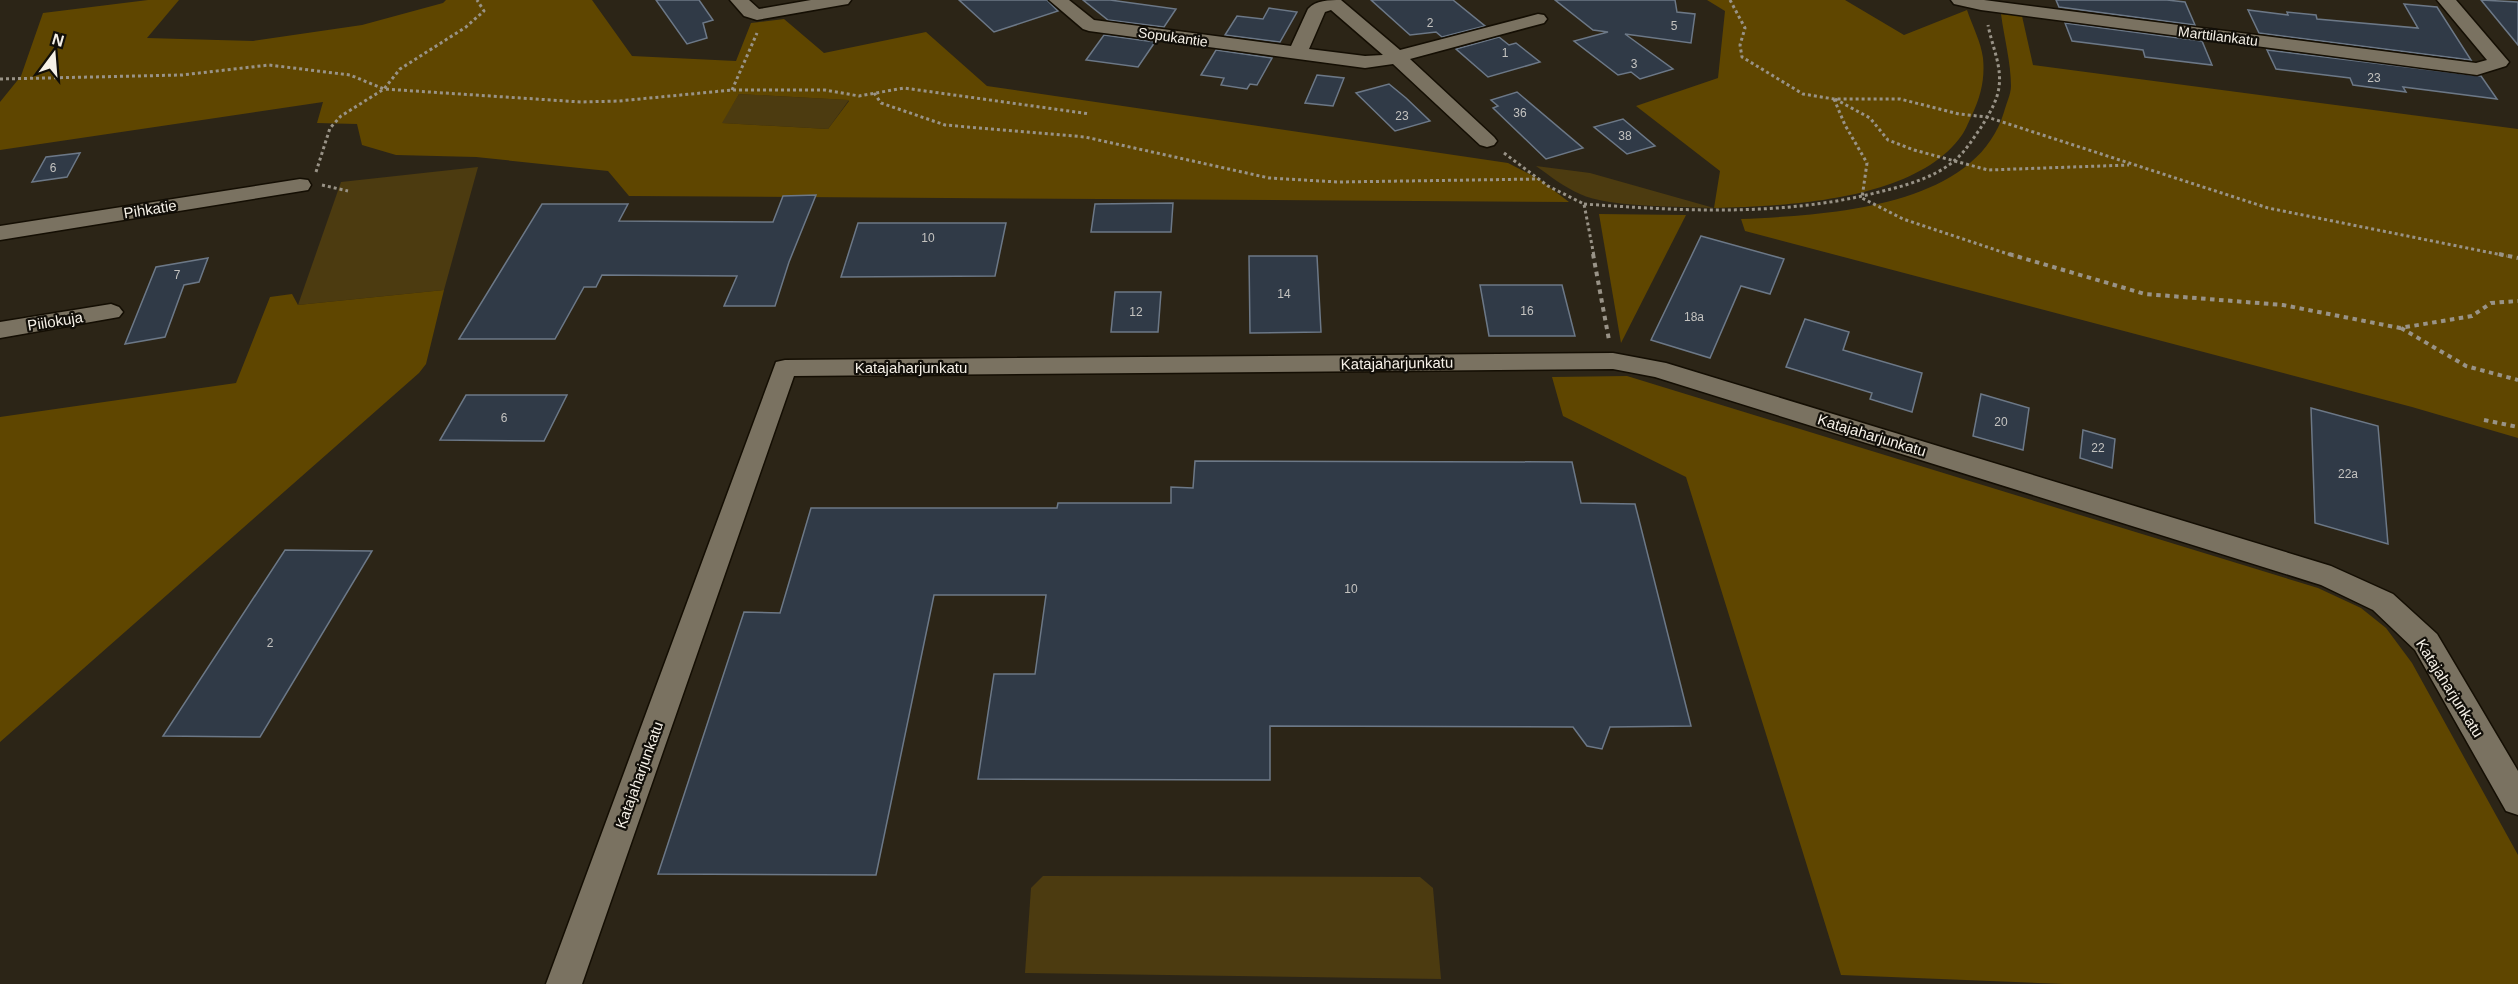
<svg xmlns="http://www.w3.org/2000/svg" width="2518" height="984" viewBox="0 0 2518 984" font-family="Helvetica,sans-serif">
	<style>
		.green { fill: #4c3b10 }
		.forest { fill: #5f4600; fill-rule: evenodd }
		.building { fill: #303a47; stroke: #6c7887; stroke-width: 1.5 }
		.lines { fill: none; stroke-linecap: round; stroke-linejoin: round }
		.minor-casing { stroke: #140e03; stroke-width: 3 }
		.path-far1 { stroke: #999387; stroke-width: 3; stroke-dasharray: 3 3; stroke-linecap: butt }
		.path { stroke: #999387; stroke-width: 4; stroke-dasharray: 4.5 4.5; stroke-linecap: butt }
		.minor { fill: #7a7261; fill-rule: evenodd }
		.labels { text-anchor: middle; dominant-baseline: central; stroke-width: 4.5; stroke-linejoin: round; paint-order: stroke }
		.number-label { font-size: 12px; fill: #c4c3c0 }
		.far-street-label { font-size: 14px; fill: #f6f1e8; stroke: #120f09 }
		.street-label { font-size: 15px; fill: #f6f1e8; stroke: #120f09 }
	</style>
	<rect width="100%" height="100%" fill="#2c2517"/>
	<g class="green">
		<polygon points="739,94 849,100 828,129 721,123"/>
		<path d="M1536,166L1590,173L1714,208C1679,206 1609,208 1580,194C1564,187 1550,176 1536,166Z"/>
		<polygon points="478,167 444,290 298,305 341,182"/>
		<polygon points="1043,876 1420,877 1433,888 1441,979 1025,973 1031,888"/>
	</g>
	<g class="forest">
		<path d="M148,0H179L147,38L253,41L362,25L443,3L446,0H592L632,56L736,61L751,23L784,19L824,53L926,32L987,86L1508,163L1539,179L1569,202L629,196L608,171L476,157L396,155L362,145L357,124L317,123L323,102L0,150V102L21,76L43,13ZM739,94L848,100L849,101L828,129L722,123Z"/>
		<path d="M1707,0H1845L1904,35L1967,10C1972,25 1981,42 1983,58C1985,79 1981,96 1972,115C1968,123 1965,132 1959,139C1911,201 1786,206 1714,208L1720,171L1636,106L1718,78L1725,11Z"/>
		<path d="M2001,14L2022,16L2033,65L2518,129V438L2412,407L1745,231L1741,219C1824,215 1975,209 2004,112C2006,104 2011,94 2011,86C2011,63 2004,37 2001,14Z"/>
		<polygon points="1599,214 1686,215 1621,343"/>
		<polygon points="444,290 426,364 419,373 0,742 0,417 236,383 270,297 292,294 298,305"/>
		<polygon points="1627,376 2318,588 2361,608 2386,628 2412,663 2518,855 2518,984 2064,984 1841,975 1686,477 1563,416 1552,377"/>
	</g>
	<g class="building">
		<polygon points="656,0 699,0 713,20 703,23 707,38 687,44"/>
		<polygon points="959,0 1047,0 1058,11 994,32"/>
		<polygon points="1083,0 1110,0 1176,9 1164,27 1108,20"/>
		<polygon points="1371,0 1453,0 1485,26 1442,37 1436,32 1410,35"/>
		<polygon points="1555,0 1675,0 1677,12 1695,14 1691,43 1625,34 1673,69 1640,79 1631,72 1618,75 1574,41 1608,32 1593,30"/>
		<polygon points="2056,0 2167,0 2185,2 2195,25 2059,7"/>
		<polygon points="2481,0 2518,2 2518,45"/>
		<polygon points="2404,4 2437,7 2471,60 2259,33 2248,10 2288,15 2287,12 2316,15 2317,19 2418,28"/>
		<polygon points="1269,8 1297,12 1280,42 1225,35 1237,16 1263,19"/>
		<polygon points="2065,23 2202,41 2212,65 2145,57 2143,50 2072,41"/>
		<polygon points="1104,35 1155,42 1138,67 1086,60"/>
		<polygon points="1499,37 1509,45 1516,43 1540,62 1488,77 1456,49"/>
		<polygon points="1216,50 1272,58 1257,85 1250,84 1247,89 1221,85 1224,78 1201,75"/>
		<polygon points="2267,50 2481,76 2497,99 2403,87 2406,92 2353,85 2350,78 2276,69"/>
		<polygon points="1317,75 1344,78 1333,106 1305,103"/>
		<polygon points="1389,84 1406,98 1430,121 1395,131 1356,93"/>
		<polygon points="1517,92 1583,148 1546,159 1493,108 1498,106 1491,100"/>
		<polygon points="1623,119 1655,146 1627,154 1594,127"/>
		<polygon points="80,153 67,177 32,182 46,157"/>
		<polygon points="816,195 789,262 775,306 724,306 737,276 602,275 596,287 584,287 555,339 459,339 542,204 628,204 619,221 773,222 783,196"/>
		<polygon points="1173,203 1171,232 1091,232 1095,204"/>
		<polygon points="858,223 1006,223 995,276 841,277"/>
		<polygon points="1701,236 1784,259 1770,294 1741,286 1710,358 1651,340"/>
		<polygon points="1249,256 1317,256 1321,332 1250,333"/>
		<polygon points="208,258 199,282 184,285 165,337 125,344 156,267"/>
		<polygon points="1480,285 1562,285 1575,336 1489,336"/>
		<polygon points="1115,292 1161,292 1158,332 1111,332"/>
		<polygon points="1805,319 1849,332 1843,350 1922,373 1912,412 1870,399 1872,393 1786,367"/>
		<polygon points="1981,394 2029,408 2023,450 1973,436"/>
		<polygon points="466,395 567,395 544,441 440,440"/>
		<polygon points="2311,408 2378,426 2388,544 2315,523"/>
		<polygon points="2083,430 2115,439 2112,468 2080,458"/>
		<polygon points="1195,461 1572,462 1581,503 1635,504 1691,726 1610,727 1602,749 1587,746 1573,727 1270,726 1270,780 978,779 994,674 1035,674 1046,595 934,595 876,875 658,874 744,612 780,613 811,508 1057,508 1058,503 1171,503 1171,487 1193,488"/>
		<polygon points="285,550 372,551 260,737 163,736"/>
	</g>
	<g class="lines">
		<g class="minor-casing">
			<g id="minor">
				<polygon points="730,0 749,0 759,9 811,0 851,0 848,4 842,5 757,20 744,16"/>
				<path d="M1049,0H1069L1094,20L1291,46L1308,9C1316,0 1329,0 1341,0L1400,50L1538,14L1544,15L1547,19L1544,23L1410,59L1494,137L1497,141L1494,145L1487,147L1480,145L1393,64L1365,68L1089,31L1083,29ZM1331,10L1383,55L1365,56L1309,49L1325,12Z"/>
				<polygon points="1951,0 1984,0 2476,63 2487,60 2437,0 2456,0 2509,62 2506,66 2477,75 1981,10 1954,4"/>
				<polygon points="300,179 308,180 311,185 308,190 0,240 0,226"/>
				<polygon points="111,304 119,307 123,312 119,317 0,338 0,322"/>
				<polygon points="1613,353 1666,363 2331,566 2393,594 2437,634 2518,771 2518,815 2506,811 2415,650 2373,610 2321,585 1655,377 1613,369 794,376 582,984 546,984 776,362 785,360"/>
			</g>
		</g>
		<g class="path-far1">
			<polyline points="1730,0 1745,28 1740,45 1742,57 1803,94 1834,99 1900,99 1959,114 1987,117 2268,208 2507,256"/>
			<polyline points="0,79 182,75 269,65 350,75 384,89 581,102 619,101 732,90 825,90 859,96 904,88 1090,114"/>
			<polyline points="732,90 757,33"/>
			<polyline points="874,93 881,103 945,125 1085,137 1269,178 1338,182 1539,179"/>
			<polyline points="1834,99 1845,125 1867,163 1862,198 1903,219 2014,256"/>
			<polyline points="1835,99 1870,118 1888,140 1914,150 1988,170 2129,165"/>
			<polyline points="1504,153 1548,186 1584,204 1594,256"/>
			<polyline points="316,172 330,128 341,116 384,89 400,69 466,27 484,11 477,0"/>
			<polyline points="322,185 348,191"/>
			<path d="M1584,204C1685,211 1784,217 1883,191C1908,185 1935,177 1954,161C1965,152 1972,140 1980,129C1988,116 1997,102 1999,87C2002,66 1992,46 1988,25"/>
		</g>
		<g class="path">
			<polyline points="1593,254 1609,340"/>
			<polyline points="2009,254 2145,294 2283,305 2400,328 2472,316 2491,303 2518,301"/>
			<polyline points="2499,254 2518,258"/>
			<polyline points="2401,328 2466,366 2518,380"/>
			<polyline points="2484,420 2518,427"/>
		</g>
		<use href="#minor" class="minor"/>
	</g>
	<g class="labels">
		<g class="number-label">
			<text x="1430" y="23">2</text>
			<text x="1674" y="26">5</text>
			<text x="1505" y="53">1</text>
			<text x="1634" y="64">3</text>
			<text x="2374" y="78">23</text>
			<text x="1520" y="113">36</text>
			<text x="1402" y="116">23</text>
			<text x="1625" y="136">38</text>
			<text x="53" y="168">6</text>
			<text x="928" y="238">10</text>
			<text x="177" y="275">7</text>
			<text x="1284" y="294">14</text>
			<text x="1527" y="311">16</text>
			<text x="1136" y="312">12</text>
			<text x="1694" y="317">18a</text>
			<text x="504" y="418">6</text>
			<text x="2001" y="422">20</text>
			<text x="2098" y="448">22</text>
			<text x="2348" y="474">22a</text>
			<text x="1351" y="589">10</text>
			<text x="270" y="643">2</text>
		</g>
		<g class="far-street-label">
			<text transform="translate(2218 36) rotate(7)">Marttilankatu</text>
			<text transform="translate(1173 37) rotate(8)">Sopukantie</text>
		</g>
		<g class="street-label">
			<text transform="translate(150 209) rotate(-9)">Pihkatie</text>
			<text transform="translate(55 321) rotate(-9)">Piilokuja</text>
			<text transform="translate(1397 363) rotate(-1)">Katajaharjunkatu</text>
			<text x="911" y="367">Katajaharjunkatu</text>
			<text transform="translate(1872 435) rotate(17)">Katajaharjunkatu</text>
			<text transform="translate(2450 688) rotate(58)">Katajaharjunkatu</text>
			<text transform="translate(639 775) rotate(-70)">Katajaharjunkatu</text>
		</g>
	</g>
	<g transform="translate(54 54) rotate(16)" stroke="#120f09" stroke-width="4.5" paint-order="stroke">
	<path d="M0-4.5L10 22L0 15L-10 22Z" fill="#f6f1e8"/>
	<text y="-9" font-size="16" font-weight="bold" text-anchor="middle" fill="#f6f1e8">N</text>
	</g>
</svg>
